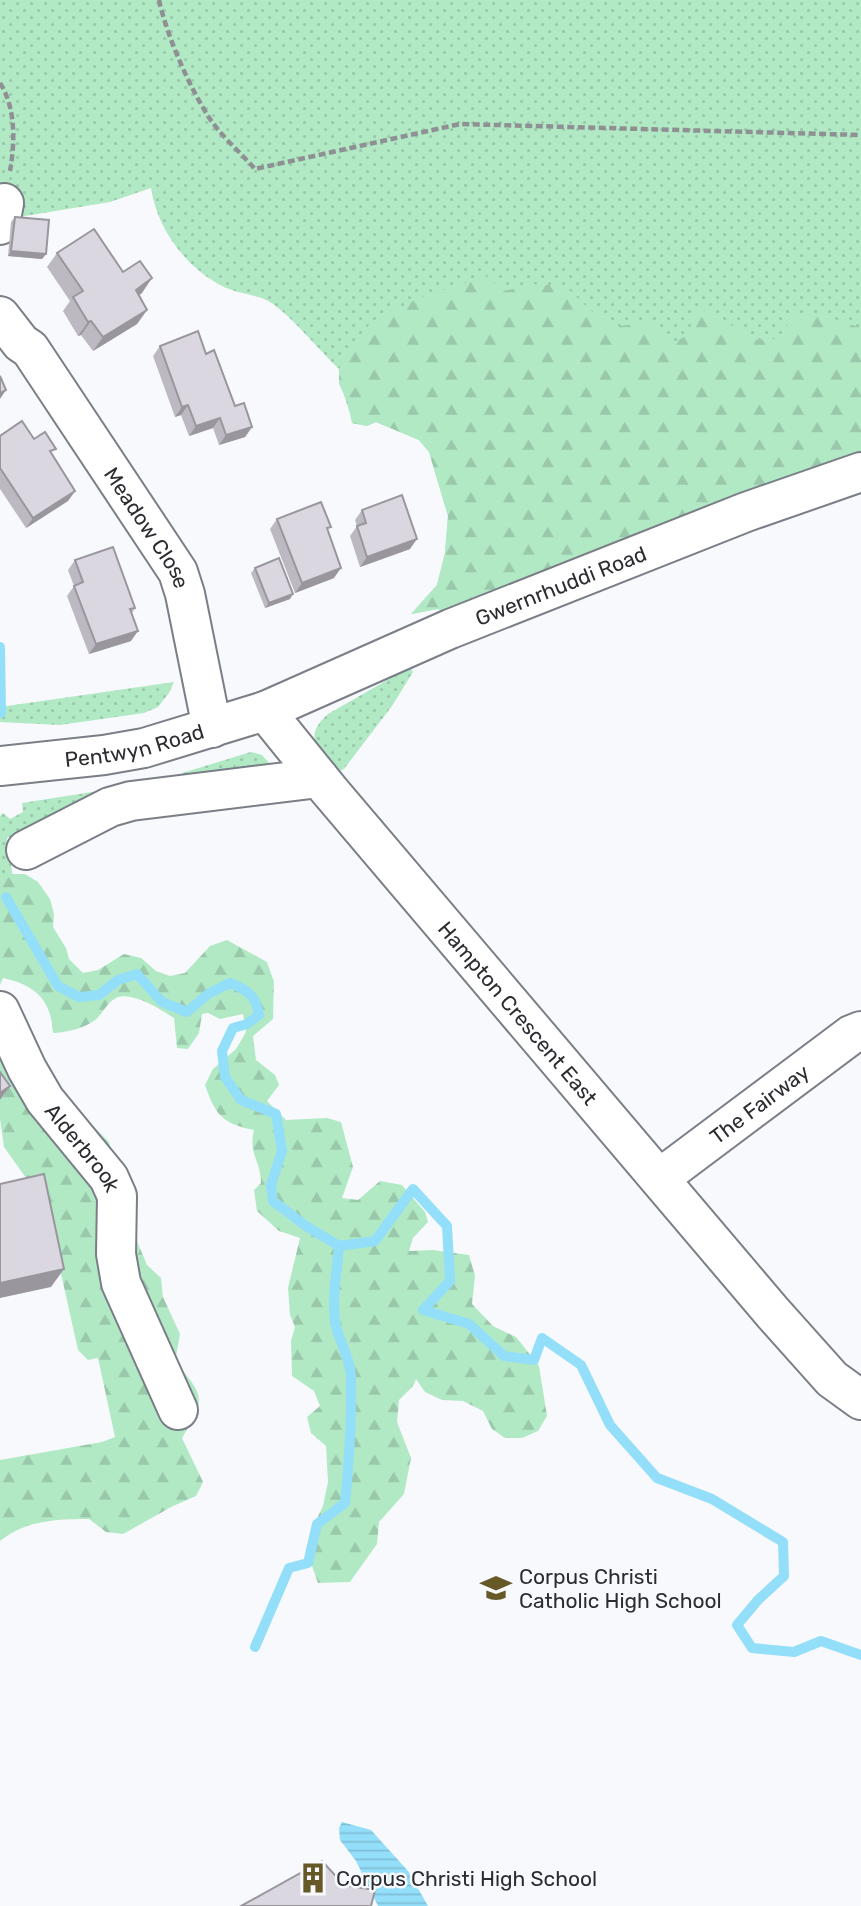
<svg xmlns="http://www.w3.org/2000/svg" width="861" height="1906" viewBox="0 0 861 1906" font-family="Rubik,sans-serif">
	<style>
		.grass { fill: url(#grass-dots) }
		.forest { fill: url(#forest-firs) }
		.water { fill: url(#water-rules) }
		.lines { fill: none; stroke-linecap: round; stroke-linejoin: round }
		.stream { stroke: #93def9; stroke-width: 10 }
		.minor-casing { stroke: #7a7e87; stroke-width: 42 }
		.path { stroke: #8f9094; stroke-width: 4.5; stroke-dasharray: 7 3.5; stroke-linecap: butt }
		.minor { stroke: #fff; stroke-width: 38 }
		.wall { fill: #bcb9c2 }
		.shaded-wall { fill: #99969e }
		.building { fill: #dbd7e1; stroke: #99969e; stroke-width: 2 }
		.labels { text-anchor: middle; dominant-baseline: central; stroke-width: 5; stroke-linejoin: round; paint-order: stroke }
		.street-label { font-size: 21px; fill: #2c2d31; stroke: #f7f9fd }
		.poi-label { font-size: 21px; fill: #2c2d31; stroke: #f7f9fd; text-anchor: start }
	</style>
	<defs>
		<pattern id="grass-dots" width="8" height="8" patternUnits="userSpaceOnUse" patternTransform="scale(1.75)"><rect width="8" height="8" fill="#b2e9c5"/><path d="M2 2h.1M6 6h.1" fill="none" stroke="#99c8aa" stroke-width="1.8" stroke-linecap="round"/></pattern>
		<pattern id="forest-firs" width="22" height="20" patternUnits="userSpaceOnUse" patternTransform="scale(1.75)"><rect width="22" height="20" fill="#b2e9c5"/><path d="M5 1l3.5 6h-7zM16 11l3.5 6h-7z" fill="#99c8aa"/></pattern>
		<pattern id="water-rules" width="6" height="5" patternUnits="userSpaceOnUse" patternTransform="scale(1.75)"><rect width="6" height="5" fill="#93def9"/><path d="M0 2.5h6" fill="none" stroke="#7fbfd6"/></pattern>
	</defs>
	<rect width="100%" height="100%" fill="#f7f9fd"/>
	<g class="grass">
		<path d="M0,0H861V476L453,619L438,609L411,614L437,585L445,553L448,516L429,452L419,440L376,422L367,426L352,423C349,404 339,388 339,369C317,348 297,322 273,304C259,294 237,294 222,286C185,267 157,228 151,188L110,202L13,218L0,203Z"/>
		<path d="M410,667L413,672L392,706L344,769L336,773C320,750 301,738 328,714Z"/>
		<polygon points="174,682 169,693 158,707 144,713 60,725 0,722 0,707"/>
		<polygon points="251,752 262,755 274,768 181,779 182,773"/>
		<polygon points="111,789 7,838 13,878 0,879 0,816 3,813 10,819 23,812 22,803"/>
	</g>
	<g class="forest">
		<polygon points="486,276 503,291 536,284 565,286 589,309 614,327 648,322 671,344 686,336 699,309 718,315 751,340 780,339 792,315 822,315 861,328 861,476 453,619 438,609 411,614 437,585 445,553 448,516 429,452 419,440 376,422 367,426 352,423 349,405 339,384 339,369 351,348 371,322 419,298"/>
		<path d="M9,874H25L38,882L50,899L54,914L53,927L66,948L69,959L83,973L98,970L124,954L141,958L156,971L170,976L185,973L210,946L227,940L267,962L274,982L273,1019L253,1036L256,1060L275,1075L279,1085L267,1101L286,1120L327,1118L341,1122L353,1167L342,1198L358,1200L380,1181L402,1185L425,1212L428,1222L413,1238L409,1251L433,1250L469,1255L475,1276L472,1304L493,1326L516,1337L539,1366L547,1416L538,1431L522,1438H505L492,1429L483,1411L463,1401L442,1400L425,1392L416,1379L413,1386L399,1400L397,1422L411,1458L404,1494L379,1522L377,1544L350,1582L318,1583L312,1566L311,1531L323,1506L328,1482L326,1446L311,1433L307,1417L320,1406L314,1391L292,1376L291,1341L295,1327L290,1315L288,1288L300,1238L279,1231L257,1211L254,1190L261,1183C261,1161 248,1154 254,1130C222,1124 215,1114 205,1085L213,1069L236,1049L246,1032L243,1014L220,1019L208,1013L202,1014L199,1033L188,1049L177,1048L174,1018C162,1010 134,992 118,997C107,1001 103,1014 95,1020C85,1028 65,1033 53,1033C51,999 35,985 3,978L0,985V876Z"/>
		<path d="M0,999L77,1122L92,1125L109,1142L131,1227L147,1265L161,1278L163,1297L180,1334L175,1362C205,1396 206,1399 182,1438L203,1482L196,1496L173,1506L123,1534L106,1532L89,1519C57,1519 26,1520 0,1541V1460L102,1442L115,1437L98,1358L88,1360L78,1350L46,1206L4,1147L0,1119Z"/>
	</g>
	<polygon class="water" points="342,1822 371,1830 408,1871 428,1906 378,1906 356,1861 340,1840 339,1828"/>
	<g class="lines">
		<g class="stream">
			<polyline points="0,647 1,713"/>
			<path d="M6,897L58,986L79,997L99,995L118,980L137,974L162,1002L187,1012L208,994L230,983C248,990 256,996 259,1015L247,1024L233,1028L222,1051L225,1077L241,1100L276,1114L282,1151L271,1185L273,1201L306,1226L339,1246L375,1241L413,1189L447,1226L450,1281L423,1310L469,1324L504,1356L534,1360L542,1338L581,1365L610,1425L657,1478L712,1499L783,1542L784,1576L758,1600L737,1625L752,1648L794,1652L821,1641L861,1655"/>
			<path d="M255,1647L289,1568L308,1563L317,1524L345,1503C349,1462 352,1420 351,1378C351,1358 338,1341 335,1321C332,1294 337,1272 339,1246"/>
		</g>
		<g class="minor-casing">
			<g id="minor">
				<polyline points="0,225 4,203"/>
				<path id="s1" d="M0,316L21,343L30,349L178,572L185,594L212,728"/>
				<path id="s2" d="M265,711L329,790L773,1313L832,1379L861,1400"/>
				<path id="s3" d="M0,766L104,755L144,748L265,711L450,629L746,512L861,472"/>
				<polyline points="26,850 110,807 131,801 319,778"/>
				<path id="s4" d="M0,1011L27,1069L45,1100L109,1178L117,1196L116,1254L121,1283L178,1410"/>
				<path id="s5" d="M660,1178L851,1035L861,1031"/>
			</g>
		</g>
		<g class="path">
			<path d="M159,0C167,36 188,84 208,116C220,135 240,152 255,169L460,124L861,135"/>
			<path d="M0,83C16,108 15,143 10,171"/>
		</g>
		<use href="#minor" class="minor"/>
	</g>
	<g class="wall">
		<polygon points="15,217 46,254 42,259 8,256 11,222"/>
		<polygon points="57,253 123,272 142,293 139,295 147,310 137,324 93,351 81,335 78,336 63,311 70,301 47,267"/>
		<polygon points="160,346 235,406 252,427 245,437 219,445 213,428 189,436 181,415 175,417 153,356"/>
		<polygon points="0,436 34,439 52,454 75,491 68,501 26,528 0,489"/>
		<polygon points="362,510 410,549 360,567 350,536 357,526 355,520"/>
		<polygon points="277,519 328,531 334,578 295,593 270,529"/>
		<polygon points="75,560 135,608 132,613 131,641 89,654 67,596 74,586 68,570"/>
		<polygon points="255,568 290,599 265,608 251,573"/>
	</g>
	<g class="shaded-wall">
		<polygon points="11,251 46,254 42,259 8,256"/>
		<polygon points="152,278 142,293 126,305 136,290"/>
		<polygon points="147,310 137,324 93,351 103,337"/>
		<polygon points="91,321 81,335 78,336 88,322"/>
		<polygon points="6,390 0,399 0,393"/>
		<polygon points="188,405 181,415 175,417 182,407"/>
		<polygon points="220,418 213,428 189,436 196,426"/>
		<polygon points="252,427 245,437 219,445 226,435"/>
		<polygon points="75,491 68,501 26,528 33,518"/>
		<polygon points="417,539 410,549 360,567 367,557"/>
		<polygon points="341,568 334,578 295,593 302,583"/>
		<polygon points="293,594 290,599 265,608 269,603"/>
		<polygon points="138,631 131,641 89,654 96,644"/>
		<polygon points="10,1086 0,1100 0,1093"/>
		<polygon points="64,1269 51,1287 0,1298 0,1283"/>
	</g>
	<g class="building">
		<polygon points="15,217 49,220 46,254 11,251"/>
		<polygon points="94,229 123,272 140,261 152,278 136,290 147,310 103,337 91,321 88,322 73,297 83,291 57,253"/>
		<polygon points="198,331 206,354 214,350 235,406 244,403 252,427 226,435 220,418 196,426 188,405 182,407 160,346"/>
		<polygon points="0,376 6,390 0,393"/>
		<polygon points="22,421 34,439 45,432 56,449 50,451 75,491 33,518 0,468 0,436"/>
		<polygon points="402,495 417,539 367,557 357,526 366,523 362,510"/>
		<polygon points="321,502 331,527 327,528 341,568 302,583 277,519"/>
		<polygon points="113,547 135,608 130,609 138,631 96,644 74,586 83,582 75,560"/>
		<polygon points="279,558 293,594 269,603 255,568"/>
		<polygon points="0,1072 10,1086 0,1093"/>
		<polygon points="44,1174 64,1269 0,1283 0,1184"/>
		<polygon points="322,1861 344,1885 375,1890 371,1906 241,1906"/>
	</g>
	<defs>
		<g id="school-bare" transform="scale(2.415)"><path d="M0-5L7-2L0 1L-7-2ZM-4 1L0 2.5L4 1V4Q0 6-4 4Z" fill="#665926" stroke="#f7f9fd" stroke-width="2.5" paint-order="stroke"/></g>
		<g id="building-bare" transform="scale(2.415)"><path d="M-4-6H4V6H1V3H-1V6H-4ZM-2.5-4.3h1.7v1.8h-1.7ZM.8-4.3h1.7v1.8H.8ZM-2.5-1h1.7V.8h-1.7ZM.8-1h1.7V.8H.8Z" fill="#665926" stroke="#f7f9fd" stroke-width="2.5" paint-order="stroke"/></g>
	</defs>
	<g fill-rule="evenodd">
		<use href="#school-bare" x="496" y="1588"/>
		<use href="#building-bare" x="313" y="1878"/>
	</g>
	<g class="labels">
		<g class="street-label">
			<text stroke="none"><textPath href="#s1" startOffset="259">Meadow Close</textPath></text>
			<text stroke="none"><textPath href="#s3" startOffset="593">Gwernrhuddi Road</textPath></text>
			<text stroke="none"><textPath href="#s3" startOffset="136">Pentwyn Road</textPath></text>
			<text stroke="none"><textPath href="#s2" startOffset="394">Hampton Crescent East</textPath></text>
			<text stroke="none"><textPath href="#s5" startOffset="124">The Fairway</textPath></text>
			<text stroke="none"><textPath href="#s4" startOffset="161">Alderbrook</textPath></text>
		</g>
		<g class="poi-label">
			<text x="519" y="1576">Corpus Christi<tspan x="519" dy="24">Catholic High School</tspan></text>
			<text x="336" y="1878">Corpus Christi High School</text>
		</g>
	</g>
</svg>
